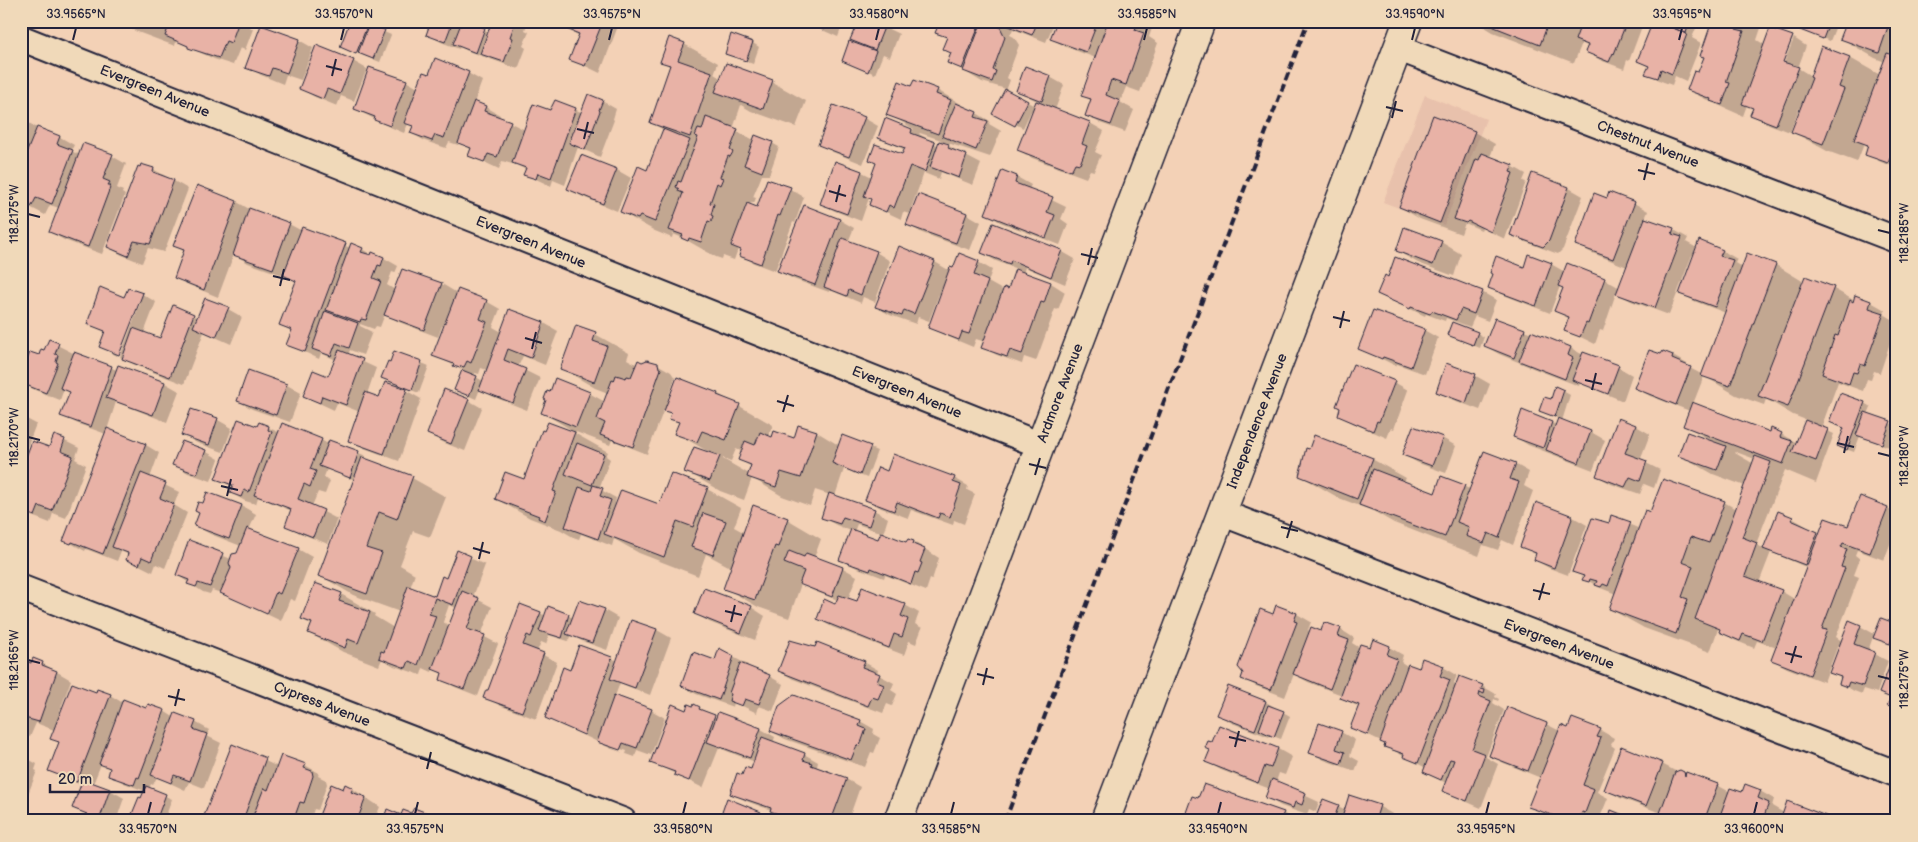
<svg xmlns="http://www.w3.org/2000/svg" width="1918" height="842" viewBox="0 0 1918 842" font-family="'Balsamiq Sans',sans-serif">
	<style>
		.built { fill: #e8c1ac }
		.shadow { fill: #0003; fill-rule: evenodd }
		.building { fill: #e8b2a6; stroke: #22223b }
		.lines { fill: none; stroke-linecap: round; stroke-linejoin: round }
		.minor-casing { stroke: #22223b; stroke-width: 29 }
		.tertiary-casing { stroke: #22223b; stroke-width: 31 }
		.minor { stroke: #f0d9b9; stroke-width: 25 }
		.tertiary { stroke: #f0d9b9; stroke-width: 28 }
		.rail { stroke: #22223b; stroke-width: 4; stroke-dasharray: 8 4; stroke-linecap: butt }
		.ticks { fill: none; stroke: #22223b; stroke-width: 2 }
		.labels { text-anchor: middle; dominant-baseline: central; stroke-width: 4; stroke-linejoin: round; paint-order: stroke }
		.street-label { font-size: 14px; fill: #22223b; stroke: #f0d9b9 }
		.neatline { fill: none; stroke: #22223b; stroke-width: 2 }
		.ticks-label { font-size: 12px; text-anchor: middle; fill: #22223b }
	</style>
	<rect width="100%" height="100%" fill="#f3d1b6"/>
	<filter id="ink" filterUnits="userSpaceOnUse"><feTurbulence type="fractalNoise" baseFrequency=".02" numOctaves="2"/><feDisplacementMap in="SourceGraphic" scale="10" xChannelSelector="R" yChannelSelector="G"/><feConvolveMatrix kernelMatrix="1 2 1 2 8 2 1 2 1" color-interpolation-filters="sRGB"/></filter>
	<g filter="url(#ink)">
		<polygon class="built" points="1425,95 1486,119 1444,225 1383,202"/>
		<g class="shadow">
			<polygon points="119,21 253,21 250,27 253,29 245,50 240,48 233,65 214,59 176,41 175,46 135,31"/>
			<polygon points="351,21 374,21 372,27 391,35 380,62 342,47"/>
			<polygon points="432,21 470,21 469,23 489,32 493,21 528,21 525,30 529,32 523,46 526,48 518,69 468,51 460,47 459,49 441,42 427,34"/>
			<polygon points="556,21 620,21 600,73 571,59 580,36 555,24"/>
			<polygon points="802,21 844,21 838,37"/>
			<polygon points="872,21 899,34 890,57 883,54 875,74 843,60 864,48 864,46 852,39"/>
			<polygon points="944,21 1055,21 1046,42 1013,29 1010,35 1014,37 1019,45 1007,78 1010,80 1006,91 1035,106 1037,101 1018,91 1050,77 1064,85 1055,110 1090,123 1104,131 1095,152 1101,155 1094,171 1090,170 1086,178 1032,158 1018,150 1033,112 1031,111 1023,128 994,113 1006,89 982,82 949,62 952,53 948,39 937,32"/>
			<polygon points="1058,21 1144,21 1151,25 1152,28 1149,37 1158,43 1140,92 1126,87 1120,102 1134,110 1125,132 1100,123 1086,115 1092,101 1082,95 1096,58 1066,47 1052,39"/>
			<polygon points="1475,21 1644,21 1629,61 1627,60 1624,69 1600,60 1587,52 1589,47 1582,43 1574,63 1493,32"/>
			<polygon points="1654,21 1699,21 1692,38 1701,43 1686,81 1675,76 1672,85 1661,81 1647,73 1649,67 1639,61"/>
			<path d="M1714,21H1778L1774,30L1793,38L1780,67L1782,68L1794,38L1806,46L1798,68L1811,76L1822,48L1850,58L1880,75L1885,62L1875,58L1842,39L1848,21H1897V168L1881,162L1867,154L1869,147L1864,144L1857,162L1827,151L1793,132L1802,109L1799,108L1790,132L1766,123L1752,115L1754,109L1747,105L1743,116L1709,101L1688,90L1698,74L1705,58ZM1762,25L1771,29L1765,45L1757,40Z"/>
			<polygon points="1805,21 1838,21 1830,41 1809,33"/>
			<polygon points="299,40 313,48 301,80 286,75 283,84 261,75 247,67"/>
			<polygon points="753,43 759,47 753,64 726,54"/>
			<polygon points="684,44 718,63 714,74 722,79 772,82 806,101 796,127 751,111 741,105 733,129 754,140 772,143 779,147 769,175 762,175 753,197 756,198 754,203 751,202 750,205 757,208 790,189 804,197 795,223 793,222 775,271 754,263 740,255 742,251 738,249 734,260 723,256 722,259 716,257 683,238 673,234 672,238 655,231 621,212 648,172 664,130 651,123 671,67 661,61"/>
			<polygon points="353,61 367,69 354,101 341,96 337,106 315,97 301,89"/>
			<polygon points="468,73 482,81 474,103 486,107 500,115 499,117 525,130 551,112 575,109 582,113 602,101 616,109 613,119 614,120 600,157 578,147 565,185 553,180 551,186 525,174 526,170 512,162 512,164 502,161 499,169 469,155 472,150 459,142 458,145 449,142 446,148 425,141 411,133 414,127 408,124 404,133 390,127 355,109 406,81 418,88 430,75"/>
			<path d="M912,87L937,90L990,121L989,124L1001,131L990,157L945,142L944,143L962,154L981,164L973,185L941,172L939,179L924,173L909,214L903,212L901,219L871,205L872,200L869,198L861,221L835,211L821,203L836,163L862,172L872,177L903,156L905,150L880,137L886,120L913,130L914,129L888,114ZM920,133L941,140L939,146L925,140L926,138L919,134Z"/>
			<polygon points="21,118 37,128 60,137 74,145 71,151 80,155 112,156 126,164 117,188 123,191 122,193 125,195 102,254 64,240 50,232 59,208 50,205 45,215 24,204 26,196 21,193"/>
			<polygon points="864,118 878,126 863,164 833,152 820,144"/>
			<polygon points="1474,132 1495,144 1490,157 1512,166 1526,174 1523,181 1526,182 1505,239 1482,228 1481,230 1465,223 1461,234 1420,219 1400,207"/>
			<polygon points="153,169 188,189 164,252 148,248 142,263 122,255 108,247"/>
			<polygon points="617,170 631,178 617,211 583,197 569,189"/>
			<polygon points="1002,172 1017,177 1031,185 1029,189 1066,207 1061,219 1068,224 1060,245 1000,222 986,213"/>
			<polygon points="1569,188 1583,196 1563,249 1558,254 1526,242 1512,234"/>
			<polygon points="919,195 967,214 981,222 970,250 922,233 908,225"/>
			<path d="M1607,199L1634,203L1648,211L1645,219L1674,230L1688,238L1686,242L1697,248L1723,251L1737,259L1735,263L1743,268L1748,255L1776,265L1804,282L1806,278L1834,289L1855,301L1856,297L1871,302L1885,310L1884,314L1897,322L1880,373L1874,371L1871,380L1867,379L1863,391L1838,382L1821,428L1834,434L1816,483L1785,470L1756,544L1764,549L1792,518L1806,526L1805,528L1820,534L1849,528L1887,508L1897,514V527L1884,560L1857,550L1855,555L1860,559L1854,575L1859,577L1836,637L1842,641L1860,626L1876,635L1882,619L1897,625V647L1873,637L1868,651L1888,661L1877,693L1864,689L1862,694L1854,691L1840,683L1842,679L1831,672L1840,646L1838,645L1824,682L1787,668L1773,660L1777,648L1757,641L1754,648L1734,640L1718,629L1710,652L1644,628L1610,609L1616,594L1598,587L1574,571L1610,525L1612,517L1640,529L1651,514L1724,502L1736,509L1745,486L1713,474L1680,455L1710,440L1684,425L1690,411L1650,396L1636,388L1663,352L1673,356L1687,364L1686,366L1703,375L1726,313L1694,301L1680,293L1694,256L1692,255L1669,315L1631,301L1616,293L1603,331L1600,330L1595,344L1566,330L1570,319L1555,311L1564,288L1560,286L1550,313L1504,295L1490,287L1524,268L1551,264L1565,272L1604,279L1620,288L1627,267L1590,252L1576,244ZM1704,376L1736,395L1764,405L1766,399L1793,415L1806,420L1797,443L1781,434H1770L1693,404ZM1736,452L1755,459L1754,464L1735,453ZM1771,552L1808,568L1796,600L1781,591L1759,583Z"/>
			<path d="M237,202L251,210L289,224L302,231L351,248L362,249L372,255L373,253L384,258L398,266L395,273L392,272L387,285L395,290L442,284L457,293L486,301L500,309L493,327L502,332L510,311L544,323L558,331L545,365L523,356L518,367L540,378L527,410L494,397L480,389L476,399L455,390L463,370L434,355L445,327L442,326L438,337L399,322L385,314L380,327L376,326L374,329L360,324V326L372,332L363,355L350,350L348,355L376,368L367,394L380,399L401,388L402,386L383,378L395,352L429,366L419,393L403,387L402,388L421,399L399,461L364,448L350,440L360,412L337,403L334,410L304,396L329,378L336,360L321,353L319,359L288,344L293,332L281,325L297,282L288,277L248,263L234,254L218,297L189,285L175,277L185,252L175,246ZM481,368L487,370L483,381L474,376L475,373L479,374Z"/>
			<polygon points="805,207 840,220 854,228 848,242 876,252 890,261 875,302 863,297 861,303 830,290 829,292 793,279 779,271"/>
			<polygon points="21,230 28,234 21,253"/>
			<polygon points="1441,242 1461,254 1454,276 1418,263 1397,251"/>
			<polygon points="1061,251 1075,259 1065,284 1025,267 1023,274 1051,283 1065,292 1058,310 1055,309 1036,361 1024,357 1022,364 997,355 983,347 985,342 976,339 973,347 944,335 930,327 941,295 939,294 929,321 918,317 916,324 890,315 876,307 935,262 950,271 978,262 992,270 988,282 1004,291 1009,290 1022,271 996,261 982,253"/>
			<polygon points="1482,292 1496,300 1488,321 1475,316 1470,327 1446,318 1445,321 1426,314 1425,316 1379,294"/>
			<polygon points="142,294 156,302 144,333 160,339 193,315 198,318 228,309 242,317 231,344 204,332 184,384 137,366 120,357 140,304 138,304 117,356 100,346 105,332 88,323 125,298"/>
			<polygon points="1424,330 1438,338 1425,374 1397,364 1396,366 1360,348"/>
			<polygon points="1524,330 1571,348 1583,355 1618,367 1632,375 1623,401 1580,383 1579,386 1535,369 1499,354 1485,346"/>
			<polygon points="1477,333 1484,337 1480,348 1448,335"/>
			<path d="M595,334L629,353L627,359L638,365L657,364L671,372L675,378L667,401L669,402L678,378L718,394L773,425L768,437L795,439L799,426L817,432L840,446L843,437L877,451L867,478L844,469L835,496L874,510L888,518L883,534L907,543L914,542L939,558L932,580L930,579L926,591L885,575L884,578L855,567L841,559L851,531L836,525L822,517L830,495L815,490L810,506L782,496L752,478L744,500L720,491L686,471L707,451L676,433L680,423L671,418L672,414L664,409L647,454L612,440L610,445L576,432V434L608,452L606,456L610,459L599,489L616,498L615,503L617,504L660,506L707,489L741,508L734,527L745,533L787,519L821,539L814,558L843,568L857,576L848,599L857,603L905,605L919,613L915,624L922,628L916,644L909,641L904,655L832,627L818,619L836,605L838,600L814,591L801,584L789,618L758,607L725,588L732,568L706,554L698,576L639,553L614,539L612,546L581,534L579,539L573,537L561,530L530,518L496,499L525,480L574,433L575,432L543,413L589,393L605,402L608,393L595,388L561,368ZM736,449L743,452L740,460L752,467L749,474L723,459V458L731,461ZM857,524L882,533L879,541L854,532Z"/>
			<polygon points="49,341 73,353 117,370 119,366 165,383 179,391 167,422 116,402 107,430 146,445 159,453 150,478 179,492 174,505 187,513 165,568 156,564 153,572 127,559 129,555 121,551 117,561 86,549 85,551 65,540 106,434 76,423 62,415 71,393 64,389 60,400 35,390 21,382 45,351"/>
			<polygon points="1447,365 1476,376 1490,384 1480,410 1451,399 1437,391"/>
			<polygon points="249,372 287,385 301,393 290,422 252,409 238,401"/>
			<polygon points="1394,382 1408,390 1394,429 1391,428 1387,438 1353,423 1339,415"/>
			<polygon points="1563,391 1570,395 1562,421 1591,432 1605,440 1593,470 1528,445 1514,436 1523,412 1557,425 1559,419 1540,410"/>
			<polygon points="468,400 482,408 465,451 442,442 428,434"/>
			<polygon points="1864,403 1871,407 1868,414 1897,426 1889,447 1860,436 1854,452 1846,449 1851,429 1830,422"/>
			<polygon points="191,411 218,420 232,428 223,452 197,443 183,435"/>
			<polygon points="21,416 36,424 21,463"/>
			<path d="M259,423L280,433L321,440L328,444L329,441L359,453L366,456L364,459L412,478L446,497L430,537L413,531L400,565L415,574L410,588L435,598L447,579L457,552L485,565L473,597L492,607L481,635L498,644L478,696L455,687L441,679L443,674L433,669L432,672L423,668L421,675L394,666L382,659L379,666L343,652L309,633L312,625L302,619L341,594L375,614L374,616L394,628L400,612L353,595L319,575L355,480L327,469L324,477L330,481L325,494L318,492L312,506L337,519L328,544L300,533L286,525L292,511L258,497L256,504L245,501L231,493L233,487L216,478L258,428ZM449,605L457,608L450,626L443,622Z"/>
			<polygon points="1636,426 1650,434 1640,460 1660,470 1654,488 1644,484 1640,494 1611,484 1598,476"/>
			<polygon points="55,436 79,448 75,459 86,465 66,518 53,513 50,523 21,512 21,473 50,449"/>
			<polygon points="1442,438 1456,446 1446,473 1418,463 1404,455"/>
			<polygon points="1307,449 1372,459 1406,478 1404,482 1436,495 1442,478 1470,489 1515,464 1529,472 1524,486 1533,491 1513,545 1502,540 1498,550 1483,545 1479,556 1394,523 1373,511 1339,498 1306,479 1305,463 1302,462"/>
			<polygon points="205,451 219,459 211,481 188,473 174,464"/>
			<polygon points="888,472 954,478 968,486 967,490 975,494 964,524 954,520 953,525 911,510 908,518 881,508 867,500"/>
			<polygon points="1537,504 1573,517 1587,525 1568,575 1549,568 1535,560 1537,555 1521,546"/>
			<polygon points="242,506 256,514 249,530 298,549 312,557 295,601 290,599 281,621 224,594 212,590 210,594 203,592 177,575 190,542 231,559 238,554 241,546 210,534 196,526"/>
			<polygon points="751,607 765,616 755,640 709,622 696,614"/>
			<polygon points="1277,607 1297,614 1311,622 1308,630 1310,632 1322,632 1340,629 1354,638 1352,643 1360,648 1389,647 1403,655 1401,662 1409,667 1419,669 1443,667 1457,675 1454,683 1457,685 1482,686 1496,694 1495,697 1499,699 1498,701 1494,699 1493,703 1504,710 1486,757 1498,764 1481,808 1458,798 1444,790 1446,783 1424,772 1426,768 1385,746 1386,744 1383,742 1352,727 1359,707 1341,698 1342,695 1308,682 1294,674 1285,697 1256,686 1243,678"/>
			<polygon points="548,608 574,618 604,610 618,618 607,650 582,641 571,635 568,641 549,635 546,644 541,642 537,652 557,662 536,719 499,705 485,697 540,613 546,616"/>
			<path d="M657,630L671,638L650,695L620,683L615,696L651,710L665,718L651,755L637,750L635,757L612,749L546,717L571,672L612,658L617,661ZM612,746L627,751L626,754L612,748Z"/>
			<polygon points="720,650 748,665 747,667 769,676 783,684 773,711 759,706 757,713 734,702 733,707 696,694 682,686 715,662"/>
			<polygon points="21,661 32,665 42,663 71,680 59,713 61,714 97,694 110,695 123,703 147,710 164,711 175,718 195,722 209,730 207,736 221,743 204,788 189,782 185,790 157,777 153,785 151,784 149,789 172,799 164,821 150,821 134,814 145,791 124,783 110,775 111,769 101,764 93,784 110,790 124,798 116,821 89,821 86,819 87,815 73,807 82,785 63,778 50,770 60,743 51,738 54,730 36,723 30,737 21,734"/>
			<polygon points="864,662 878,670 877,674 894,683 891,690 897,694 892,706 887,704 883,713 793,679 779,671"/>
			<polygon points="1229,688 1266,702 1290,716 1281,739 1270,735 1269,737 1232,723 1218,715"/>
			<polygon points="699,708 717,718 719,714 761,729 775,737 773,743 804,754 818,762 817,767 846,779 860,787 848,821 792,821 771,810 746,801 732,793 742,777 751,770 755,762 719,748 703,788 652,762 687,711"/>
			<polygon points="1572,719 1600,730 1614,738 1611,745 1615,748 1597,792 1608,798 1599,820 1566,821 1560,818 1559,820 1530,806 1541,778 1504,763 1490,755 1546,724 1560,731 1568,729"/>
			<polygon points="860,721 874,729 873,734 880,738 874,753 871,752 865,767 785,739 771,731"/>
			<polygon points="1219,726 1278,749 1292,757 1285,775 1279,773 1276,782 1319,802 1316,812 1309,809 1307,815 1281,806 1267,798 1270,789 1221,770 1207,762"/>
			<polygon points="1341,732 1355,740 1350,756 1359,761 1355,771 1324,760 1310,752"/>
			<polygon points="233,746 278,767 282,756 305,765 319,773 318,776 326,780 327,784 318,810 314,809 310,821 204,821"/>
			<polygon points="21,755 37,764 35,770 37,771 21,812"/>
			<polygon points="1662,764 1677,772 1680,771 1717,785 1730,792 1743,794 1760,791 1774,799 1772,806 1784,813 1826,817 1832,821 1658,821 1661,813 1620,798 1606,789"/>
			<polygon points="353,789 380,807 374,821 318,821 344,790"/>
			<polygon points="1350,797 1380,807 1394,815 1391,821 1325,821 1338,807 1346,811"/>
			<polygon points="415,809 439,821 384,821 412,815"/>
			<polygon points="760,813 774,821 727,821"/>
			<polygon points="1283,813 1296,821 1190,821"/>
		</g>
		<g class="building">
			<polygon points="125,21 143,21 141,27"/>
			<polygon points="171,21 239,21 231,43 226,41 219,58 188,48 188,46 165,36"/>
			<polygon points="350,21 366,21 365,25 367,26 356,54 340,47"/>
			<polygon points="431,21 453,21 445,42 426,35"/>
			<polygon points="462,21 467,21 485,28 476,53 453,44"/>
			<polygon points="492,21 511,21 515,23 510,37 513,38 504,62 480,54"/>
			<polygon points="555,21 603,21 585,66 569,60 579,34 554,24"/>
			<polygon points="801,21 827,21 824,30"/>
			<polygon points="858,21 876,21 885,25 875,50 850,40"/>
			<polygon points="940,21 981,21 962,69 947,63 951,53 942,49 947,37 935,33"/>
			<polygon points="982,21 1000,27 1005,37 993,70 996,71 992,82 963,71"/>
			<polygon points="996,21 1038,21 1032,35"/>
			<polygon points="1057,21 1098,21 1086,52 1050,39"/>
			<polygon points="1108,21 1138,21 1135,30 1144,33 1126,85 1111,80 1106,95 1120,101 1111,125 1085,116 1091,99 1081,96"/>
			<polygon points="1479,21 1549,21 1540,45"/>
			<polygon points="1582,21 1627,21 1614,54 1613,53 1609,62 1585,52 1588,45 1575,40"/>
			<polygon points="1653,21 1673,21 1671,27 1687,34 1672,74 1661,69 1658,78 1645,74 1649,66 1637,61"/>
			<polygon points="1673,21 1690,21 1686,33 1671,27"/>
			<polygon points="1712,21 1739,21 1736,29 1744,31 1726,82 1730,83 1722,105 1710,101 1711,99 1687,90 1694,71 1698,72 1704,57 1700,56"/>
			<polygon points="1804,21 1830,21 1823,39 1800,30"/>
			<polygon points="1847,21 1890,21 1879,53 1840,39"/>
			<polygon points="369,24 385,30 373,59 358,53"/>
			<polygon points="261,25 300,39 287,73 272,68 269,76 245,68"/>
			<polygon points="1770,28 1793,36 1783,62 1799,67 1776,125 1750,115 1753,108 1742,104"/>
			<polygon points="731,34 753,42 746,61 725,54"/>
			<polygon points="669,37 685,43 678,60 712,72 690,137 650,123 670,65 660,62"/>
			<polygon points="849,41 876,51 868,72 842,61"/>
			<polygon points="316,45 354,60 340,94 327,89 323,99 299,89"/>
			<polygon points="1821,46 1850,57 1839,87 1844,89 1823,144 1791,132 1812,78 1810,77"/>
			<polygon points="1887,53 1897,56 1897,92 1894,101 1897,102 1897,141 1888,163 1865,155 1868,145 1854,140"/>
			<polygon points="435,58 469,72 444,138 435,135 432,141 410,133 413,126 404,123 423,72 429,74"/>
			<polygon points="726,63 773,80 763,109 715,92"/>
			<polygon points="1025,66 1051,76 1042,101 1016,91"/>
			<polygon points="369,67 407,80 390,126 374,120 375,117 354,109"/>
			<polygon points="914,80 938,89 936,94 951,100 938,134 886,115 899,81 911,86"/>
			<polygon points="1005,89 1028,101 1015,126 992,114"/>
			<polygon points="588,94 603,100 599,110 600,111 585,150 569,143"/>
			<polygon points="555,100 576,108 551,178 538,173 536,179 523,175 526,168 512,163 533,104 550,110"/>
			<polygon points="474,101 486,106 484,111 511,121 497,157 488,154 484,162 468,156 471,148 458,143"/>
			<polygon points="1036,101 1090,122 1082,144 1087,146 1080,164 1075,163 1071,171 1017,150"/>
			<polygon points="956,103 977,112 975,117 988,121 976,150 942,136"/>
			<polygon points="833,105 865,117 849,157 818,145"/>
			<polygon points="1433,115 1475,131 1440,223 1399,207"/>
			<polygon points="706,117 738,129 730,150 733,152 730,157 728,156 720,177 723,178 720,185 717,183 710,203 714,204 711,215 713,216 711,222 708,221 701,242 689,238 688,241 681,238 683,235 669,230 683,193 678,191 679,189 676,187 678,181 681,182 698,137 695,136 698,129 702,130"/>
			<polygon points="885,118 912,129 911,133 935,142 925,172 910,166 894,208 889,205 886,212 869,205 871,199 864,196 876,163 869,160 875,144 902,154 905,148 878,138"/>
			<polygon points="37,127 60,136 57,144 73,150 52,204 36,198 32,206 30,207 23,205 22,202 25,194 21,192 21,166"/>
			<polygon points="663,129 690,140 655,222 640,216 638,219 620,212 638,166 647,170"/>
			<polygon points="755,135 773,142 762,172 744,165"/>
			<polygon points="939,141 949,144 948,148 967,155 959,178 930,167"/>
			<polygon points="83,143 113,154 103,179 110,182 108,185 111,185 88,247 49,232"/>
			<polygon points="1482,153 1513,165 1510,172 1513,173 1491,232 1468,221 1466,223 1454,219 1476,159 1479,160"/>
			<polygon points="581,155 617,169 603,204 567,189"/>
			<polygon points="835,161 862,171 847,214 820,204"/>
			<polygon points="141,164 154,168 153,172 174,180 150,244 134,241 128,256 107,247 138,166 140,167"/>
			<polygon points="1002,170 1017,176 1015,183 1053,197 1047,212 1055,215 1046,238 985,214"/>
			<polygon points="1532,173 1569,187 1549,241 1543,247 1510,235"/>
			<polygon points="767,179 791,187 780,216 778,215 761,264 739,256 741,250 731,246 747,203 757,207"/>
			<polygon points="197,185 237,201 204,290 174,278 184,250 173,246"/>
			<polygon points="1609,192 1635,202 1613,259 1575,245 1594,193 1607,198"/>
			<polygon points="918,194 967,213 956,243 906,225"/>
			<polygon points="804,205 840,219 815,285 777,271"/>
			<polygon points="249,208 290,223 273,269 233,255"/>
			<polygon points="1645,218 1674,228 1672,234 1682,237 1655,308 1616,294"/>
			<polygon points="993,223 1062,250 1051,277 1011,260 1010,264 981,253"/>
			<polygon points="302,227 346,243 305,352 286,345 292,330 279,325 296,281 283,275"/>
			<polygon points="1404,227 1442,241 1433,265 1396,251"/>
			<polygon points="842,238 877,251 861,295 849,290 847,296 824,287"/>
			<polygon points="1699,240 1723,250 1720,256 1733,260 1715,307 1679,294"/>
			<polygon points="351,243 363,248 361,252 371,255 372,252 384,257 381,266 378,265 373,278 381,281 366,320 361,319 360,322 326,310"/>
			<polygon points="899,246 935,261 914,314 904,310 902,316 875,307"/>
			<polygon points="959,253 979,261 974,275 988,281 969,334 962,332 959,340 928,328 950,267 953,268"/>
			<polygon points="1747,253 1776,264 1730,386 1701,376"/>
			<polygon points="1528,254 1552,263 1536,306 1488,288 1493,274 1490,273 1496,256 1524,267"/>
			<polygon points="1395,257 1483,291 1474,314 1461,309 1456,320 1432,311 1430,314 1411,307 1410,309 1377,294 1385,275 1388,277"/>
			<polygon points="1567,263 1605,278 1588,324 1586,323 1580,337 1564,331 1569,317 1554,311 1563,288 1558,286"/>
			<polygon points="402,269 442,283 424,330 384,315"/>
			<polygon points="1015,269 1051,282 1044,303 1041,302 1022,354 1010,350 1007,357 981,348 1004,287 1008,289"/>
			<polygon points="1805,276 1834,287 1788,407 1758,396"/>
			<polygon points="100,287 124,297 128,288 143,293 119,355 99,347 105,331 87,324"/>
			<polygon points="458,289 487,300 480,319 487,322 471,363 467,361 464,367 461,366 460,368 453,366 454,364 432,356"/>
			<polygon points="1855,295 1871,301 1869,308 1884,313 1865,366 1860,364 1857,373 1853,372 1849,384 1822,374 1835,335 1838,336 1850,300 1853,302"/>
			<polygon points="205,298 229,307 216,337 193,327"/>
			<polygon points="173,305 194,314 170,377 122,359 133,328 160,338"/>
			<polygon points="509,309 544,322 531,358 508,349 504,360 526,369 513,403 479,390"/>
			<polygon points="1373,310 1425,329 1411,367 1383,357 1382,359 1358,349"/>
			<polygon points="325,311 358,323 349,348 336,343 331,356 312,349"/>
			<polygon points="1495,318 1525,329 1514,358 1484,346"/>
			<polygon points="1452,322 1478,332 1473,345 1447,335"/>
			<polygon points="576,325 596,332 593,341 607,346 594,382 560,369"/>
			<polygon points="1531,331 1571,347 1568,355 1573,358 1565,379 1519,361"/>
			<polygon points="49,339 59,343 55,354 58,355 56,362 58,363 46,393 21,383 21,376 30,352 39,355 41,349 44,350"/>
			<polygon points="339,350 363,359 346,405 322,396 320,403 303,396 313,370 328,376"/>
			<polygon points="1649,350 1661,354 1663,351 1673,355 1672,359 1691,367 1676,405 1634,388"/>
			<polygon points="394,351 422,361 412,390 381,378 388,361 390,362"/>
			<polygon points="74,352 112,366 91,427 60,416 70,392 60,388"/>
			<polygon points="1583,352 1619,365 1608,394 1572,380"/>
			<polygon points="638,360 642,362 647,360 658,363 659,368 661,369 633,447 600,435 605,423 597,419 612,380 614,381 616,375 626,378 627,376 631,377"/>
			<polygon points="1446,363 1476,374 1466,403 1436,392"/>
			<polygon points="1353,364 1395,381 1379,422 1377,421 1373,431 1338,416 1340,408 1336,406"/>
			<polygon points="118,365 165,382 153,415 106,398"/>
			<polygon points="248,370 287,384 276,415 237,401"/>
			<polygon points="462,370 477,376 469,396 454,390"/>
			<polygon points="677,377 718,393 717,395 740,404 726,440 702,431 697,442 674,434 679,422 669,419 671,413 664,411"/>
			<polygon points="555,378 590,392 576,427 541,413 546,400 544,399 547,391 550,392"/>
			<polygon points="385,382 407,389 384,454 348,441 365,392 379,397"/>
			<polygon points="1555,386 1564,390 1555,417 1539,411 1544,397 1551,399"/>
			<polygon points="444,389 469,399 451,444 427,434"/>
			<polygon points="1840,393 1865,402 1847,450 1837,446 1844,428 1829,422"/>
			<polygon points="1692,402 1770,432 1771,428 1782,433 1780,437 1792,441 1783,464 1683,426"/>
			<polygon points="191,409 218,418 209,445 181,435"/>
			<polygon points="1522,410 1552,422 1543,448 1513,437"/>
			<polygon points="1865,412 1891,421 1882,444 1856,435"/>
			<polygon points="1558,418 1591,431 1579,463 1546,450"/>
			<polygon points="1618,418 1636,425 1625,453 1647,461 1640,481 1630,477 1625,487 1596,476"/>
			<polygon points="238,419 257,426 259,422 269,426 268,430 272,432 249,492 244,490 241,497 230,493 233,485 215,479"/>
			<polygon points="1805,420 1828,429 1816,461 1792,452"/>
			<polygon points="548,422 575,432 553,491 556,492 545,521 538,518 539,516 495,499 505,472 524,479 542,430 544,431"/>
			<polygon points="282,423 322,439 310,469 316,471 310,487 304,484 298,499 324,510 313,537 285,526 291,509 254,495"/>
			<polygon points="798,425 817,431 801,478 781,472 776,487 747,477 751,465 738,460 745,441 755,445 760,432 772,437 774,431 794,438"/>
			<polygon points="1413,426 1443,437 1432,466 1402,455"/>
			<polygon points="107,428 146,444 103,554 72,542 71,544 63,541"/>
			<polygon points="1687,432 1726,446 1717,470 1678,456"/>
			<polygon points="54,435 65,439 61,451 73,456 52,511 39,506 35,516 21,511 21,470 32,441 49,447"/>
			<polygon points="842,435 871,446 860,475 832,463"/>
			<polygon points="1314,435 1373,458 1357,499 1299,476 1306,448 1309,449"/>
			<polygon points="329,440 359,451 350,478 319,466"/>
			<polygon points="182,441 206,450 197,474 172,465"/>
			<polygon points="1897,441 1897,458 1891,456"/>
			<polygon points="577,443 604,454 592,485 565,474"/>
			<polygon points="694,447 720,456 710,481 684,472"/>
			<polygon points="1484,451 1516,463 1510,479 1519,482 1499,538 1488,533 1484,543 1466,536 1469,527 1457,522"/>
			<polygon points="893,454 955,477 953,482 961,485 950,517 940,513 938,518 897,502 894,511 865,500 878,467 887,471"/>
			<polygon points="1755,456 1771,462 1742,537 1757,543 1745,576 1782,590 1762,641 1743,634 1740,641 1719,632 1720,629 1695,619"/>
			<polygon points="362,457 413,476 397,519 379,512 366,548 382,553 367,594 318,576"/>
			<polygon points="1373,469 1435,493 1441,476 1465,485 1445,537 1359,505"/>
			<polygon points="141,473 166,483 160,498 174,504 151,561 142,557 139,565 126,560 128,553 112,547"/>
			<polygon points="671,473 708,487 693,527 677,521 664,557 604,534 621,490 659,504"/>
			<polygon points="1663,479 1725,501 1709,543 1691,537 1682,562 1693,566 1682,597 1688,599 1676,634 1609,609 1645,510 1650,512"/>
			<polygon points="593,485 603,488 600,496 611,500 598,539 565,527 579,487 591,491"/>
			<polygon points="207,492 242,505 229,539 194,526 199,513 195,511 198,502 203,503"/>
			<polygon points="829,493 875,509 869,526 843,517 840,524 821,518"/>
			<polygon points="1860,496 1888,507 1870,553 1843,543 1841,547 1847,549 1841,567 1845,568 1822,629 1827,630 1810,675 1771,660 1825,518 1848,526"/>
			<polygon points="1536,502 1573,516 1554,568 1534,560 1536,553 1520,547"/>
			<polygon points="753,505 788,518 778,547 775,546 755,600 723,589"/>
			<polygon points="1778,511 1793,517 1791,520 1818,532 1805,565 1763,549"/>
			<polygon points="703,513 726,521 713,555 691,547"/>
			<polygon points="1611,515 1631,522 1608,586 1603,584 1601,587 1595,585 1597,581 1590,579 1589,582 1582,580 1584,576 1572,572 1592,518 1609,523"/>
			<polygon points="247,528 299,548 280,594 276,592 267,614 220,593 231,568 229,563 232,554 237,553"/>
			<polygon points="851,529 878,539 881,532 906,542 908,539 914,541 913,544 925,549 920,562 922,563 918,573 915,572 911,584 871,568 870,571 839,560"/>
			<polygon points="189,540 223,553 210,587 198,583 196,587 187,584 189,580 176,575"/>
			<polygon points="457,550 471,556 453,605 435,598 429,614 436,616 418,665 409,661 406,668 379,658 381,651 384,652 408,586 435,596 442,576 446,578"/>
			<polygon points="789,551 804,557 806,553 843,567 832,597 799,584 804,571 784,563"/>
			<polygon points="315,583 342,593 339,601 370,612 358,643 348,639 345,648 308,633 312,623 301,619"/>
			<polygon points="862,587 906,604 901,616 908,619 902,637 894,634 889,648 817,619 824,599 835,604 839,595 857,601"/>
			<polygon points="704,588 752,606 741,633 694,614"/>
			<polygon points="462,591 479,598 467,629 485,635 464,689 440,680 442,673 432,669"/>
			<polygon points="579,600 605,609 592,643 566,634"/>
			<polygon points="520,604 541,612 531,637 527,635 523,645 544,653 522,712 483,698 486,690 488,690"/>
			<polygon points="1276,605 1297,613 1294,621 1297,622 1271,690 1241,679 1243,673 1238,667 1260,609 1273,614"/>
			<polygon points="548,606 569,614 562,638 539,631"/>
			<polygon points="1881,618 1897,624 1890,644 1873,638"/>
			<polygon points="631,620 657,629 635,688 610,679"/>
			<polygon points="1849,620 1861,625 1854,644 1875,652 1863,686 1849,682 1847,687 1839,684 1841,677 1829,673"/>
			<polygon points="1324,622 1341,628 1338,636 1349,640 1330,689 1293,674 1311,627 1321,631"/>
			<polygon points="1373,639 1390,646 1387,655 1397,659 1368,735 1350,728 1359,705 1340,698 1360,644 1370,647"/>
			<polygon points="790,640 815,647 817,642 865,661 862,667 880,674 877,682 884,685 878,699 872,697 868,706 778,671"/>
			<polygon points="579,645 612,657 584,735 545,718 563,667 570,670"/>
			<polygon points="719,648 734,656 719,700 681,686 693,652 715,660"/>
			<polygon points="1897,648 1897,709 1887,706 1891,698 1879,693"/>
			<polygon points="33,658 43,662 42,665 57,671 39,722 21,717 21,659 31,663"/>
			<polygon points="1422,658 1444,666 1440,676 1450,680 1418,763 1403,757 1404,754 1384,747 1385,744 1380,742 1408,664 1419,668"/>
			<polygon points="740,663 770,675 759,704 745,699 742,706 729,701 731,694 729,693"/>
			<polygon points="1459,676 1483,685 1481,689 1485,690 1484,694 1480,692 1479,696 1491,701 1472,749 1485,754 1467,801 1442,791 1454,760 1450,759 1441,780 1423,772"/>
			<polygon points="72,683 96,692 97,689 111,694 77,782 48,771 59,742 50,739"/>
			<polygon points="1228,686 1266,701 1255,730 1216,715"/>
			<polygon points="614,695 652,709 637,748 623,743 620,750 597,742"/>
			<polygon points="794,695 861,720 859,726 866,729 860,746 857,745 851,760 770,731 779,706"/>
			<polygon points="123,699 146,708 148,704 165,710 139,778 137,777 134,785 108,776 110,768 99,764"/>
			<polygon points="672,704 686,710 688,704 693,706 694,704 700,707 699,709 715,715 689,781 674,775 675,772 650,763"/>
			<polygon points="1268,705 1284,711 1274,737 1259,730"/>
			<polygon points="1507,707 1547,723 1528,771 1489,756"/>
			<polygon points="718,712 761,728 750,758 707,742"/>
			<polygon points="175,713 196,721 193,729 207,734 190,781 174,775 171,783 151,775"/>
			<polygon points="1572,718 1601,729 1597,737 1601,738 1583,785 1594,789 1585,813 1582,812 1579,821 1569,821 1528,807 1561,725 1568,728"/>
			<polygon points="1319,723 1342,731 1336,749 1345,752 1341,764 1309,753"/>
			<polygon points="1219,725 1278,748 1271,768 1265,766 1258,783 1205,762 1210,750 1205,748 1208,741 1212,742"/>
			<polygon points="762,737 805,753 803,760 812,763 811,765 847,778 831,821 798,821 770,811 771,808 730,794 737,773 742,775 745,767 751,769"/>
			<polygon points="232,744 266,758 244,817 246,817 244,821 202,821"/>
			<polygon points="1621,746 1663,763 1646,806 1604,790"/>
			<polygon points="281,755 306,764 304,768 312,771 313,776 304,803 300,802 295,816 298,817 297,821 251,821 264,788 268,790"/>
			<polygon points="1680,770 1684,772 1685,776 1686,772 1718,784 1704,821 1657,821 1675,772"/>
			<polygon points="83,779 110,789 100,818 96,817 95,821 85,820 84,816 87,814 72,808"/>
			<polygon points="1272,779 1306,793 1302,805 1295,802 1293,808 1265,798"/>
			<polygon points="331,784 343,789 345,784 353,788 351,792 366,797 357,821 317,821"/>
			<polygon points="1204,784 1284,812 1280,821 1190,821 1184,818 1192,796 1198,798"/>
			<polygon points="1745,784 1761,790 1758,798 1769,803 1762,821 1718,821 1730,788 1742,792"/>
			<polygon points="146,786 166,794 156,821 151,821 132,814 139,797 141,798"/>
			<polygon points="1349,795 1380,805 1375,821 1341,821"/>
			<polygon points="727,798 761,812 757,821 727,821 720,818"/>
			<polygon points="1323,799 1339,805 1333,821 1325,821 1316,817"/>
			<polygon points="1787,801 1826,816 1824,821 1780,821"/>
			<polygon points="414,808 430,814 428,821 383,821 387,809 401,815 403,810 411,813"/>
			<polygon points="1611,810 1638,821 1608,821"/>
		</g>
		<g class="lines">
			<g class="minor-casing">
				<g id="minor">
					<polyline points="21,38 1040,445"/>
					<polyline points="1398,48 1897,240"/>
					<polyline points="1222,513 1897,774"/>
					<polyline points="21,588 623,821"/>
				</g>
			</g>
			<g class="tertiary-casing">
				<g id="tertiary">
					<polyline points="898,821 1201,21"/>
					<polyline points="1105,821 1408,21"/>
				</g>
			</g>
			<use href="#minor" class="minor"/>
			<use href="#tertiary" class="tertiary"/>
			<polyline class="rail" points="1005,821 1308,21"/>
		</g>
	</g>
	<path class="ticks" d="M73,40L76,28M341,40L344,28M609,40L612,28M876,40L879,28M1144,40L1147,28M1412,40L1415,28M1679,40L1682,28M326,66L342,70M332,76L336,59M1386,107L1403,111M1392,118L1396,101M577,129L594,133M584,139L588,122M1638,170L1655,174M1644,180L1648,163M829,191L846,196M836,202L840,185M28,214L40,217M1878,230L1890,233M1081,254L1098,258M1088,265L1092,248M273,276L290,280M280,286L284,269M1333,317L1350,321M1340,328L1344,311M525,338L542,343M532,349L536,332M1585,380L1602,384M1592,390L1596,373M777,401L794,406M783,412L788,395M28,437L40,440M1837,443L1854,447M1844,453L1848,436M1878,453L1890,456M1029,464L1046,468M1035,475L1040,458M221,486L238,490M227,496L231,479M1281,527L1298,531M1287,538L1292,521M473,548L490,553M479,559L483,542M1533,590L1550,594M1539,600L1544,583M725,611L742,615M731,622L735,605M1785,653L1802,657M28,660L40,663M1791,663L1796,646M977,674L994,678M1878,676L1890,679M983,685L987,668M168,696L185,700M175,706L179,689M1229,737L1246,741M1235,747L1239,731M420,758L437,763M427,769L431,752M148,814L151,802M415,814L418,802M683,814L686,802M951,814L954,802M1218,814L1221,802M1486,814L1489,802M1754,814L1757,802"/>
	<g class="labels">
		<g class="street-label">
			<text transform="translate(155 91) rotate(22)">Evergreen Avenue</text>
			<text transform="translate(1648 144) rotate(21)">Chestnut Avenue</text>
			<text transform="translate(531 242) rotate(22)">Evergreen Avenue</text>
			<text transform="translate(907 392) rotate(22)">Evergreen Avenue</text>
			<text transform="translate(1060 393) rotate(-69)">Ardmore Avenue</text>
			<text transform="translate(1257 421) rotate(-69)">Independence Avenue</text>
			<text transform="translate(1559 644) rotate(21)">Evergreen Avenue</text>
			<text transform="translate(322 704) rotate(21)">Cypress Avenue</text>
		</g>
	</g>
	<rect width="1918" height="842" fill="none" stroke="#f0d9b9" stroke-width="55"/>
	<path d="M50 784v8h94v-8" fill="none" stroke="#22223b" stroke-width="2.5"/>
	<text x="58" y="784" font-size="15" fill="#22223b" stroke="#f0d9b9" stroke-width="4" paint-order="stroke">20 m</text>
	<rect x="28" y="28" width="1862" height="786" class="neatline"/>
	<g class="ticks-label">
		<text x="76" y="18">33.9565°N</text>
		<text x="344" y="18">33.9570°N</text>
		<text x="612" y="18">33.9575°N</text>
		<text x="879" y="18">33.9580°N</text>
		<text x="1147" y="18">33.9585°N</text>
		<text x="1415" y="18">33.9590°N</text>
		<text x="1682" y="18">33.9595°N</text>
		<text transform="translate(14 214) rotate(-90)" y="4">118.2175°W</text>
		<text transform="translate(1904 233) rotate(-90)" y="4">118.2185°W</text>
		<text transform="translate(14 437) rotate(-90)" y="4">118.2170°W</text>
		<text transform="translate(1904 456) rotate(-90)" y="4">118.2180°W</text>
		<text transform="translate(14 660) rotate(-90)" y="4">118.2165°W</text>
		<text transform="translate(1904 679) rotate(-90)" y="4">118.2175°W</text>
		<text x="148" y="833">33.9570°N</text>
		<text x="415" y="833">33.9575°N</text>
		<text x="683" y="833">33.9580°N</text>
		<text x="951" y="833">33.9585°N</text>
		<text x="1218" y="833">33.9590°N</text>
		<text x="1486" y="833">33.9595°N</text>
		<text x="1754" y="833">33.9600°N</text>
	</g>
</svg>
